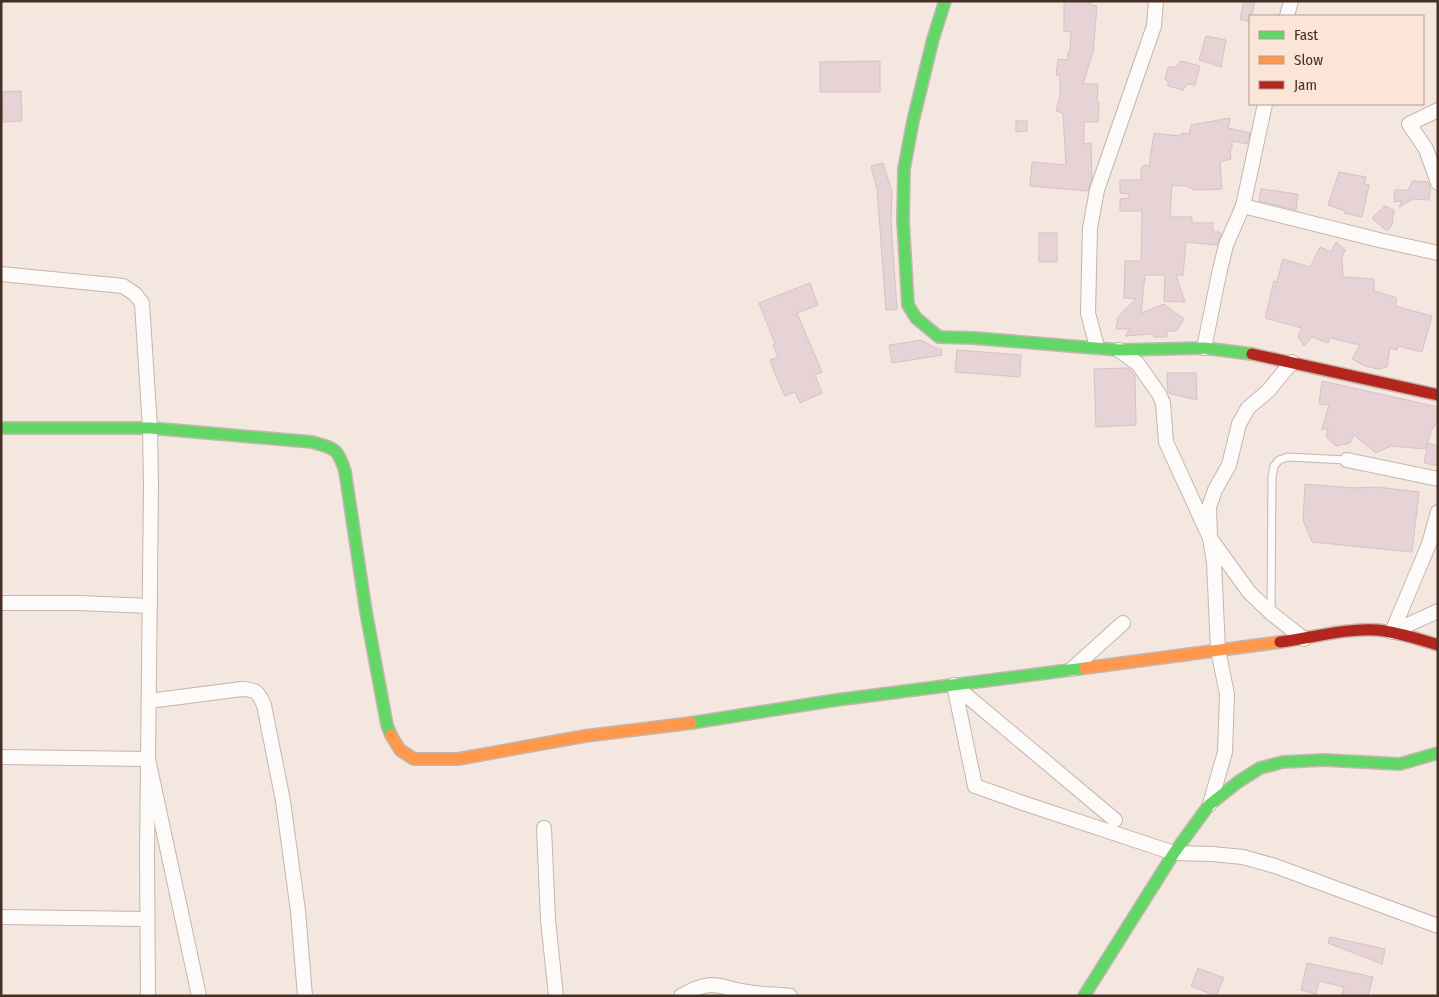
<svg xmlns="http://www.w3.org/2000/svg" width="1439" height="997" viewBox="0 0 1439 997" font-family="'Fira Sans Condensed',sans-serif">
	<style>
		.building { fill: #e7d3d6; stroke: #d3c3c4 }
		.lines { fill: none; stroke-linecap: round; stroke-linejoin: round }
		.lane-casing { stroke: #c5b6ad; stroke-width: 9 }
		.street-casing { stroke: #c5b6ad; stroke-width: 16 }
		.fast-casing { stroke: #c5b6ad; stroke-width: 14 }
		.slow-casing { stroke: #c5b6ad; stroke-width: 14 }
		.jam-casing { stroke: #c5b6ad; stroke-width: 14 }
		.lane { stroke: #fdfbfa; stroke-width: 7 }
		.street { stroke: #fdfbfa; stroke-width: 14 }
		.fast { stroke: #63d668; stroke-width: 11 }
		.slow { stroke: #ff974d; stroke-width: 11 }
		.jam { stroke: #b3261e; stroke-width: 11 }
	</style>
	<rect width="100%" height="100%" fill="#f3e7e0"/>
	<g class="building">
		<polygon points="1064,1 1091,1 1090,5 1097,6 1093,52 1083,84 1098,84 1097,103 1099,103 1098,122 1084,122 1084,144 1091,143 1092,178 1088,191 1030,186 1032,162 1066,165 1063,113 1056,111 1060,95 1060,76 1056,75 1058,59 1068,60 1068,52 1070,52 1071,32 1064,31"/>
		<polygon points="1244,1 1255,1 1250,22 1240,19"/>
		<polygon points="1206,36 1226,40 1221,67 1199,60"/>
		<polygon points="880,61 880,92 820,92 820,62"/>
		<polygon points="1181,61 1200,66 1195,85 1187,84 1183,90 1168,86 1168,81 1165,80 1168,67 1176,67"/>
		<polygon points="21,91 22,121 3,122 2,92"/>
		<polygon points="1230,118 1228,128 1250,133 1247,144 1232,141 1232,149 1230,149 1231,159 1220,162 1222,189 1195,190 1187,186 1172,185 1170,217 1192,217 1192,223 1213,223 1213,232 1220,232 1221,235 1217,245 1186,242 1183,275 1176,275 1185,302 1164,301 1165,275 1145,275 1141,313 1164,304 1184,319 1176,331 1167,331 1167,337 1154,337 1151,334 1125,336 1130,329 1116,329 1118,317 1136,299 1124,298 1125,261 1141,261 1142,211 1120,211 1120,199 1129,198 1129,194 1120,193 1120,180 1141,180 1141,170 1144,165 1149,166 1154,133 1180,136 1182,133 1189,134 1191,125"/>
		<polygon points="1016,121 1027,121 1027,131 1016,132"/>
		<polygon points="883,163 892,192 891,221 897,309 886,310 877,189 871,166"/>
		<polygon points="1339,172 1366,177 1364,184 1369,185 1362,217 1344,213 1345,211 1328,205"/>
		<polygon points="1413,181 1428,182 1430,189 1431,189 1430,190 1429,200 1413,199 1399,207 1402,201 1394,202 1395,190 1408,190"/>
		<polygon points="1261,189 1298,194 1296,210 1259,201"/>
		<polygon points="1385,206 1394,210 1392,225 1387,231 1372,218"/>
		<rect x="1039" y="233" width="18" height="29"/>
		<polygon points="1336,242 1345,250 1342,257 1343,277 1374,279 1374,291 1397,298 1395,306 1432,316 1422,352 1398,346 1397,350 1390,348 1387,367 1377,369 1365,366 1352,359 1360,345 1330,338 1328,343 1312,337 1304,346 1298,336 1302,328 1265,318 1274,281 1277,282 1283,259 1310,267 1320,247 1331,252"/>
		<polygon points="810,283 818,305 797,313 822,372 815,375 822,393 800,403 795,392 785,396 776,376 770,360 778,357 773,345 775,344 759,303"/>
		<polygon points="922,340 933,347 941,349 942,355 892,363 889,345"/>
		<polygon points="957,350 1021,355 1020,377 955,372"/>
		<polygon points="1128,368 1135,375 1136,425 1096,427 1094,369"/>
		<polygon points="1167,373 1196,373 1197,400 1168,393"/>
		<polygon points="1322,381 1438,407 1438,420 1432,430 1425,449 1391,446 1376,453 1354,435 1350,443 1336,446 1326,437 1328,429 1322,429 1329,405 1319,404"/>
		<polygon points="1428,443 1438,446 1438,466 1424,463"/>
		<polygon points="1305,484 1352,488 1377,487 1419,492 1412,552 1312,542 1303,520"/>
		<polygon points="1330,937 1385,949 1382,964 1328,943"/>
		<polygon points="1307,963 1373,977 1368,996 1342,996 1344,987 1319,981 1316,994 1301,990"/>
		<polygon points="1198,968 1224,978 1216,996 1191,986"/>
	</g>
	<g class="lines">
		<g class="lane-casing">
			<polyline id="lane" points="1271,613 1272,477 1274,466 1279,460 1288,457 1347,460"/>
		</g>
		<g class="street-casing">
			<g id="street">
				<polyline points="1287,16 1291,1"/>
				<polyline points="1438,110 1409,124 1426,149 1438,183"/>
				<polyline points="1243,206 1379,240 1438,253"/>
				<polyline points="1,274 123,286 135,294 142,303 150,428 151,486 147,855 148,996"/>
				<polyline points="1097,347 1088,313 1090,228 1097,190 1154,26 1156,1"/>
				<polyline points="1204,348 1219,274 1226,245 1243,206 1265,104"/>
				<polyline points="1119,350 1138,364 1159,394 1163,403 1166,442 1210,538 1249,592 1271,613 1304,639"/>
				<polyline points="1347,460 1438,479"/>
				<polyline points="1438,512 1429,544 1392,632 1438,611"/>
				<polyline points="1,603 79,603 150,606"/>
				<polyline points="1072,669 1123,623"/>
				<polyline points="954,685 975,786 1020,802 1174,853 1212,854 1243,857 1275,866 1438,926"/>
				<polyline points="954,685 1115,820"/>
				<path d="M149,701L242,689C257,690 258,692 264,705L283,801L298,911L305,996"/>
				<polyline points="1,757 148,759 199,996"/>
				<polyline points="1210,804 1225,752 1227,694 1218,650 1214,562 1210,538 1209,507 1215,490 1229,465 1239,424 1248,408 1268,391 1292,362"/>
				<polyline points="544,828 548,920 556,996"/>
				<polyline points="1,917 147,919"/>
				<path d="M681,996C717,975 719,990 754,993C766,995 778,994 790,996"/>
			</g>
		</g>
		<g class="fast-casing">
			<g id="fast">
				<polyline points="945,1 933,39 913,121 904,169 903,220 908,305 916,318 939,337 974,338 1119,350 1204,348 1252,354"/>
				<path d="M1,428H150L312,442C335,449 337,447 345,471L366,612L387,725L391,735"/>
				<polyline points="691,723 836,700 1085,668"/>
				<polyline points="1084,996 1174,853 1209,805 1238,782 1260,768 1283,762 1324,760 1400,764 1438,753"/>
			</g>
		</g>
		<g class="slow-casing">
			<g id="slow">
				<polyline points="1085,668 1280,642"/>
				<polyline points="391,735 400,750 414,759 458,759 585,736 691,723"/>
			</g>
		</g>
		<g class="jam-casing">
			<g id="jam">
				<polyline points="1252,354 1438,395"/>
				<path d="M1280,642C1312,638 1345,628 1377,630C1398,632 1418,639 1438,645"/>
			</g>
		</g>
		<use href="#lane" class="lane"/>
		<use href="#street" class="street"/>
		<use href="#fast" class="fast"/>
		<use href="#slow" class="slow"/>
		<use href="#jam" class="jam"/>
	</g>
	<rect width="1439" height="997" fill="none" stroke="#463024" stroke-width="5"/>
	<rect x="1249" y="15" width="175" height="90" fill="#fbe4d8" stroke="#b39c90"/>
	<rect x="1259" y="31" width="25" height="8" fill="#63d668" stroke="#b39c90"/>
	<text x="1294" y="40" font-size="15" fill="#463024">Fast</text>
	<rect x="1259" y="56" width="25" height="8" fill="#ff974d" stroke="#b39c90"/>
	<text x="1294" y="65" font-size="15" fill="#463024">Slow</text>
	<rect x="1259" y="81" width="25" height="8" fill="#b3261e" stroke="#b39c90"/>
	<text x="1294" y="90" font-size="15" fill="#463024">Jam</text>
</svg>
